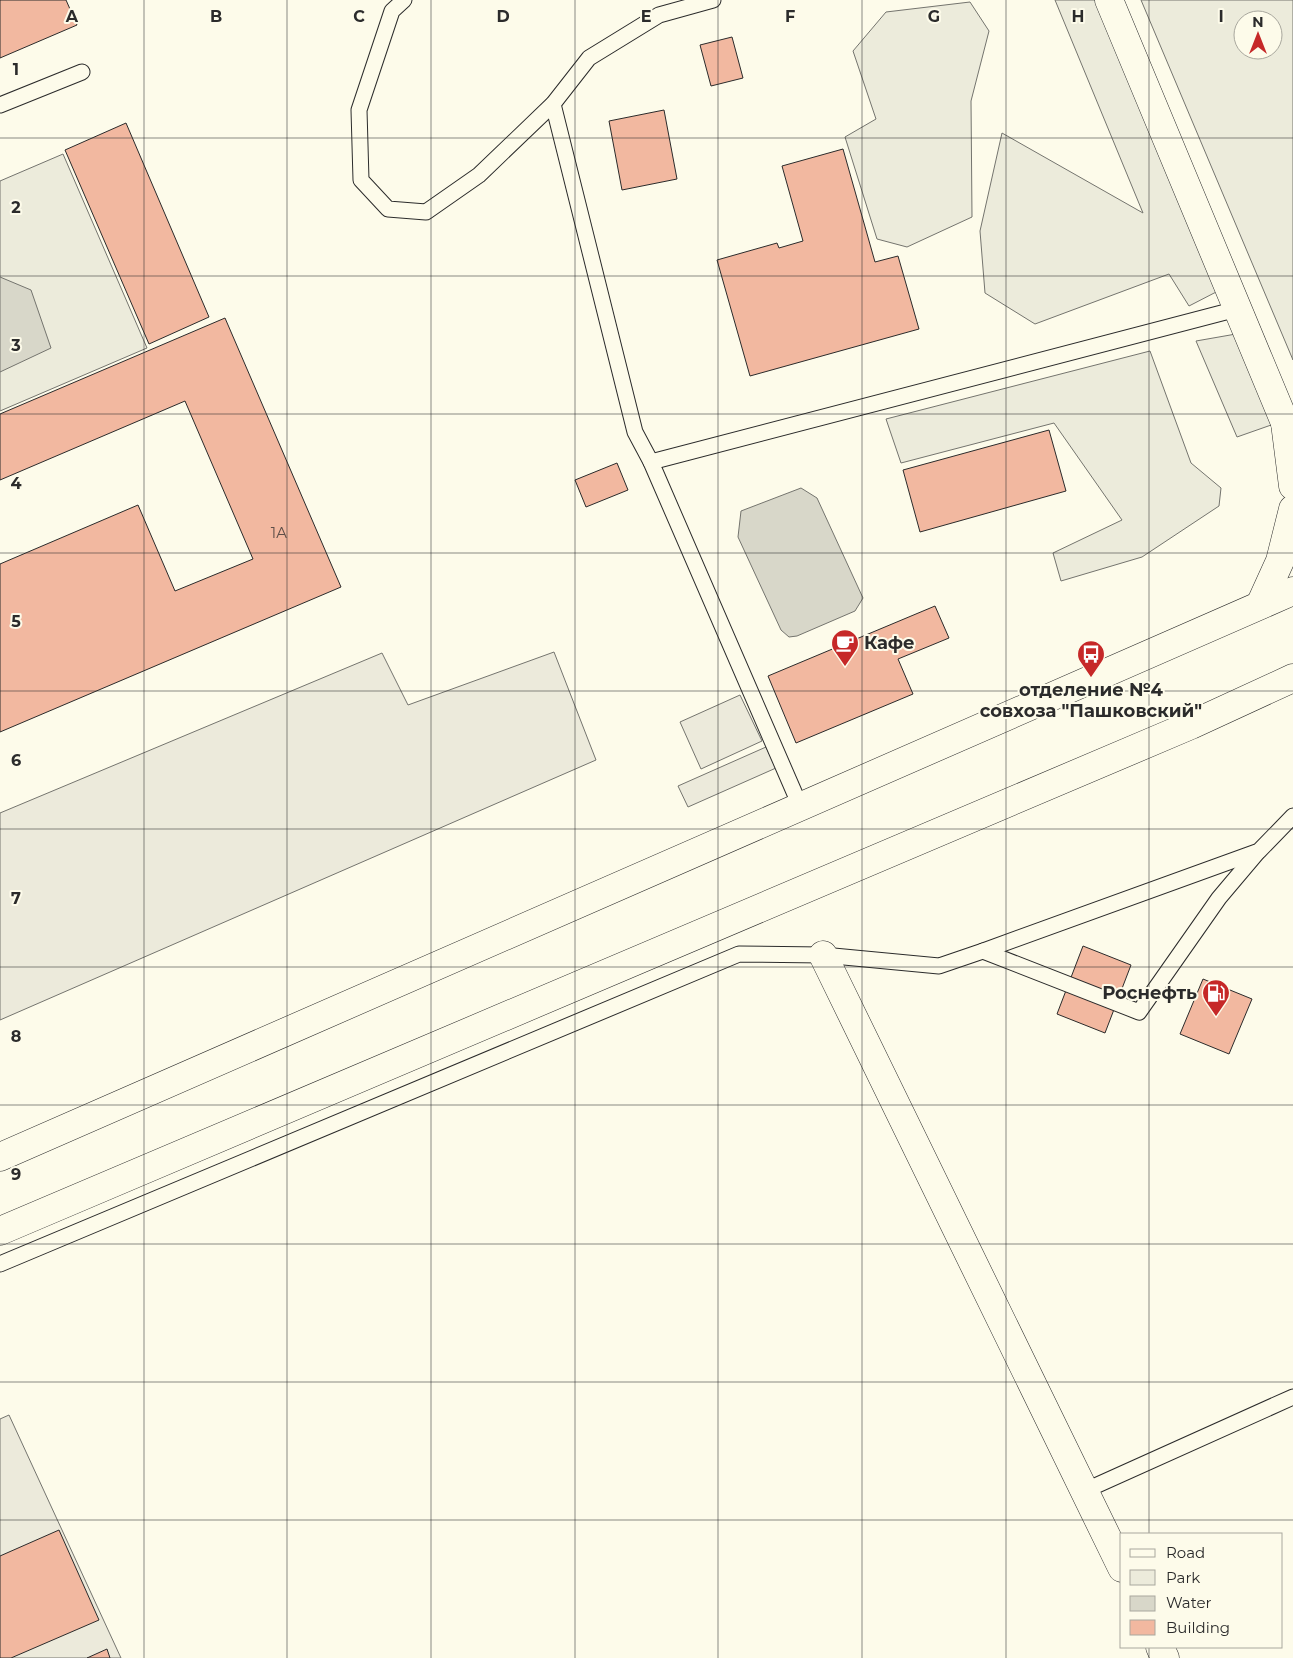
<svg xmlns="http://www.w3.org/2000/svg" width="1293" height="1658" viewBox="0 0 1293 1658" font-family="Montserrat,sans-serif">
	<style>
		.green { fill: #ecebdb; stroke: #74746e; fill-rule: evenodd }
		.parking { fill: #eceadb; stroke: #74746e }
		.water { fill: #d8d7c9; stroke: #74746e }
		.building { fill: #f2b8a0; stroke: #2b2b2b }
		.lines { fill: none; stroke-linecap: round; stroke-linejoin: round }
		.service-casing { stroke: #2b2b2b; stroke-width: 17 }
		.minor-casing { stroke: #2b2b2b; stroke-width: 29 }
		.primary-casing { stroke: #2b2b2b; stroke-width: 29 }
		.service { stroke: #fdfbea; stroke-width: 15 }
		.minor { stroke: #fdfbea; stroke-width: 28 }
		.primary { stroke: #fdfbea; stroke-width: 28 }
		.grid { fill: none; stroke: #2b2b2b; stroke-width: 1; stroke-opacity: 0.55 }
		.labels { text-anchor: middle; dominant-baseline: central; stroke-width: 4; stroke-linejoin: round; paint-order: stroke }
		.number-label { font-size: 15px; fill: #5d4e48 }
		.poi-label { font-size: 18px; font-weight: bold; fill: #2b2b2b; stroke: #fdfbea; text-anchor: start }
		.grid-label { font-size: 16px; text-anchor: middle; font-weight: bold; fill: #2b2b2b; stroke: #fdfbea; stroke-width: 4; stroke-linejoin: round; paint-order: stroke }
	</style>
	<rect width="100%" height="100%" fill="#fdfbea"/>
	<g class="green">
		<polygon points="1055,0 1096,0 1220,290 1189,306 1169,274 1035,324 985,293 980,231 1002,133 1143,213"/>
		<path d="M1141,0H1293V360ZM1243,20H1273V50H1243Z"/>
		<polygon points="970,2 989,31 971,101 972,217 907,247 877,239 845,137 876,119 853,51 886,12"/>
		<polygon points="63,154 147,348 0,411 0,181"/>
		<polygon points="1236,334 1274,424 1237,437 1196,341"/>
		<polygon points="1150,351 1191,463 1221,488 1219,506 1142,557 1061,581 1053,553 1122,520 1054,423 901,463 886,419"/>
	</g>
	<g class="parking">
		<polygon points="554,652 596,760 0,1020 0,813 382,653 408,705"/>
		<polygon points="740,695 762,741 701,769 680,722"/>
		<polygon points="766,747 776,768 688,807 678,786"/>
		<polygon points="9,1415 121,1658 0,1658 0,1419"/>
	</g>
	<g class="water">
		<polygon points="0,277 31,290 51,348 0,372"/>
		<polygon points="801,488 817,498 863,598 855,611 797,636 789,637 781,630 738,537 741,511"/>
	</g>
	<g class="building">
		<polygon points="0,0 66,0 77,25 0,58"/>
		<polygon points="732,37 743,78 711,86 700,45"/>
		<polygon points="664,110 677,179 622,190 609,121"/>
		<polygon points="126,123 209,317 149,344 65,150"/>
		<polygon points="843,149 875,262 898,256 919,329 750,376 717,260 777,243 779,248 803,241 782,166"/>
		<polygon points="225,318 341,587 0,732 0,564 138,505 175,591 253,559 185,401 0,480 0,414"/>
		<polygon points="1049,430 1066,491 920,532 903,470"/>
		<polygon points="617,463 628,490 586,507 575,480"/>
		<polygon points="935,606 949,638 898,659 913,694 796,743 768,676"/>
		<polygon points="1083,946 1131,965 1105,1033 1057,1014"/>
		<polygon points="1203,979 1252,999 1229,1054 1180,1034"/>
		<polygon points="59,1530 99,1620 11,1658 0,1658 0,1556"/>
		<polygon points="107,1649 110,1658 87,1658"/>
	</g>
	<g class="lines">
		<g class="service-casing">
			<g id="service">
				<polyline points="404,0 392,11 359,110 361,180 388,209 426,212 479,175 553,104 589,58 659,15 713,0"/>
				<polyline points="553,104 635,432 651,462"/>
				<polyline points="0,105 82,72"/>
				<polyline points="801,808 651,462 1237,309"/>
				<polyline points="983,951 1139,1012 1219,898 1257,853"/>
				<polyline points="0,1264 739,954 823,955 939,966 983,951 1259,851 1293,816"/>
				<polyline points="1084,1491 1293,1397"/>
			</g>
		</g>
		<g class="minor-casing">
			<g id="minor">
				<polyline points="1109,0 1293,442"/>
				<polyline points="1285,423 1293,486"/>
				<polyline points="1260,605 1280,561 1293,509"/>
				<polyline points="823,955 1122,1568"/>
				<polyline points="1160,1647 1165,1658"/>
			</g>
		</g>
		<g class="primary-casing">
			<g id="primary">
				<polyline points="0,1157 1293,591"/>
				<polyline points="0,1231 1191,725 1293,678"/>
			</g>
		</g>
		<use href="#service" class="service"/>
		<use href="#minor" class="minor"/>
		<use href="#primary" class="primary"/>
	</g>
	<path class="grid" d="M144,0V1658M287,0V1658M431,0V1658M575,0V1658M718,0V1658M862,0V1658M1006,0V1658M1149,0V1534M0,138H1293M0,276H1293M0,414H1293M0,553H1293M0,691H1293M0,829H1293M0,967H1293M0,1105H1293M0,1244H1293M0,1382H1293M0,1520H1293M1149,1647V1658"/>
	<defs>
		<g id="cafe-pin" transform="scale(1.4375)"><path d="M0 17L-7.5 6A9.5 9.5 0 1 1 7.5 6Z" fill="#c62828" stroke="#fdfbea"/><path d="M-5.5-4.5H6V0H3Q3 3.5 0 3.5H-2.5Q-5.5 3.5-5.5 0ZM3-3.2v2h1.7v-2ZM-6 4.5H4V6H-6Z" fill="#fff"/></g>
		<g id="bus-pin" transform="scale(1.4375)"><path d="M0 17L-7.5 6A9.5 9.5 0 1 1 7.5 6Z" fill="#c62828" stroke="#fdfbea"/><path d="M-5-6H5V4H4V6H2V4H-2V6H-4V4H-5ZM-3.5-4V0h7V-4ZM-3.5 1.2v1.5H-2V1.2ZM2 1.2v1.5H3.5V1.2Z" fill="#fff"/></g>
		<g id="fuel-pin" transform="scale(1.4375)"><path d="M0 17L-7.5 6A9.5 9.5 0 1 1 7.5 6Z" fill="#c62828" stroke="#fdfbea"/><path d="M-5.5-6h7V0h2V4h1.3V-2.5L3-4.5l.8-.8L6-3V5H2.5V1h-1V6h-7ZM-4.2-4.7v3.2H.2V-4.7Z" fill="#fff"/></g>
	</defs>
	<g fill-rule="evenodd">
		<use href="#cafe-pin" x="845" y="643"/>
		<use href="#bus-pin" x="1091" y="654"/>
		<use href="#fuel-pin" x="1216" y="993"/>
	</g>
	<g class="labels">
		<g class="number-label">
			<text x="279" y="532">1А</text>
		</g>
		<g class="poi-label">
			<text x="864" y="643">Кафе</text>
			<text x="1091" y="690" text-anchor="middle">отделение №4<tspan x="1091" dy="21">совхоза "Пашковский"</tspan></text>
			<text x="1197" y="993" text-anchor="end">Роснефть</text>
		</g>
	</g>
	<g class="grid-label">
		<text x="72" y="22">A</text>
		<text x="216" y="22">B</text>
		<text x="359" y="22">C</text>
		<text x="503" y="22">D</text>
		<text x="646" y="22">E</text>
		<text x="790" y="22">F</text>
		<text x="934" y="22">G</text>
		<text x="1078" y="22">H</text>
		<text x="1221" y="22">I</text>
		<text x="16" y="75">1</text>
		<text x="16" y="213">2</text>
		<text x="16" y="351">3</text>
		<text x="16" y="489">4</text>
		<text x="16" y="627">5</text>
		<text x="16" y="766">6</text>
		<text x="16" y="904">7</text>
		<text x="16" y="1042">8</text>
		<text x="16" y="1180">9</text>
	</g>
	<rect x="1120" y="1533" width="162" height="115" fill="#fdfbea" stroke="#a9a89e"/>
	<rect x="1130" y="1549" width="25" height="8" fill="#fdfbea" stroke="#a9a89e"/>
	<text x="1166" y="1558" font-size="15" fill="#2b2b2b">Road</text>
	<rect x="1130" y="1570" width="25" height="15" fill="#ecebdb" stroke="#a9a89e"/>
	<text x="1166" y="1583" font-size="15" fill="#2b2b2b">Park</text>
	<rect x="1130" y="1596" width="25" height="15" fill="#d8d7c9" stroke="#a9a89e"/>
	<text x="1166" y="1608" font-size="15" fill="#2b2b2b">Water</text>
	<rect x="1130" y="1620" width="25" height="15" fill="#f2b8a0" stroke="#a9a89e"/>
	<text x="1166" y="1633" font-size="15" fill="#2b2b2b">Building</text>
	<g transform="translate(1258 35)"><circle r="24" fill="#fdfbea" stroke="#a9a89e"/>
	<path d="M0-4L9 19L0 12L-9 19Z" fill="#c62828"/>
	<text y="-8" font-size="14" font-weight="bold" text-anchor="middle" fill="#2b2b2b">N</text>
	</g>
</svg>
